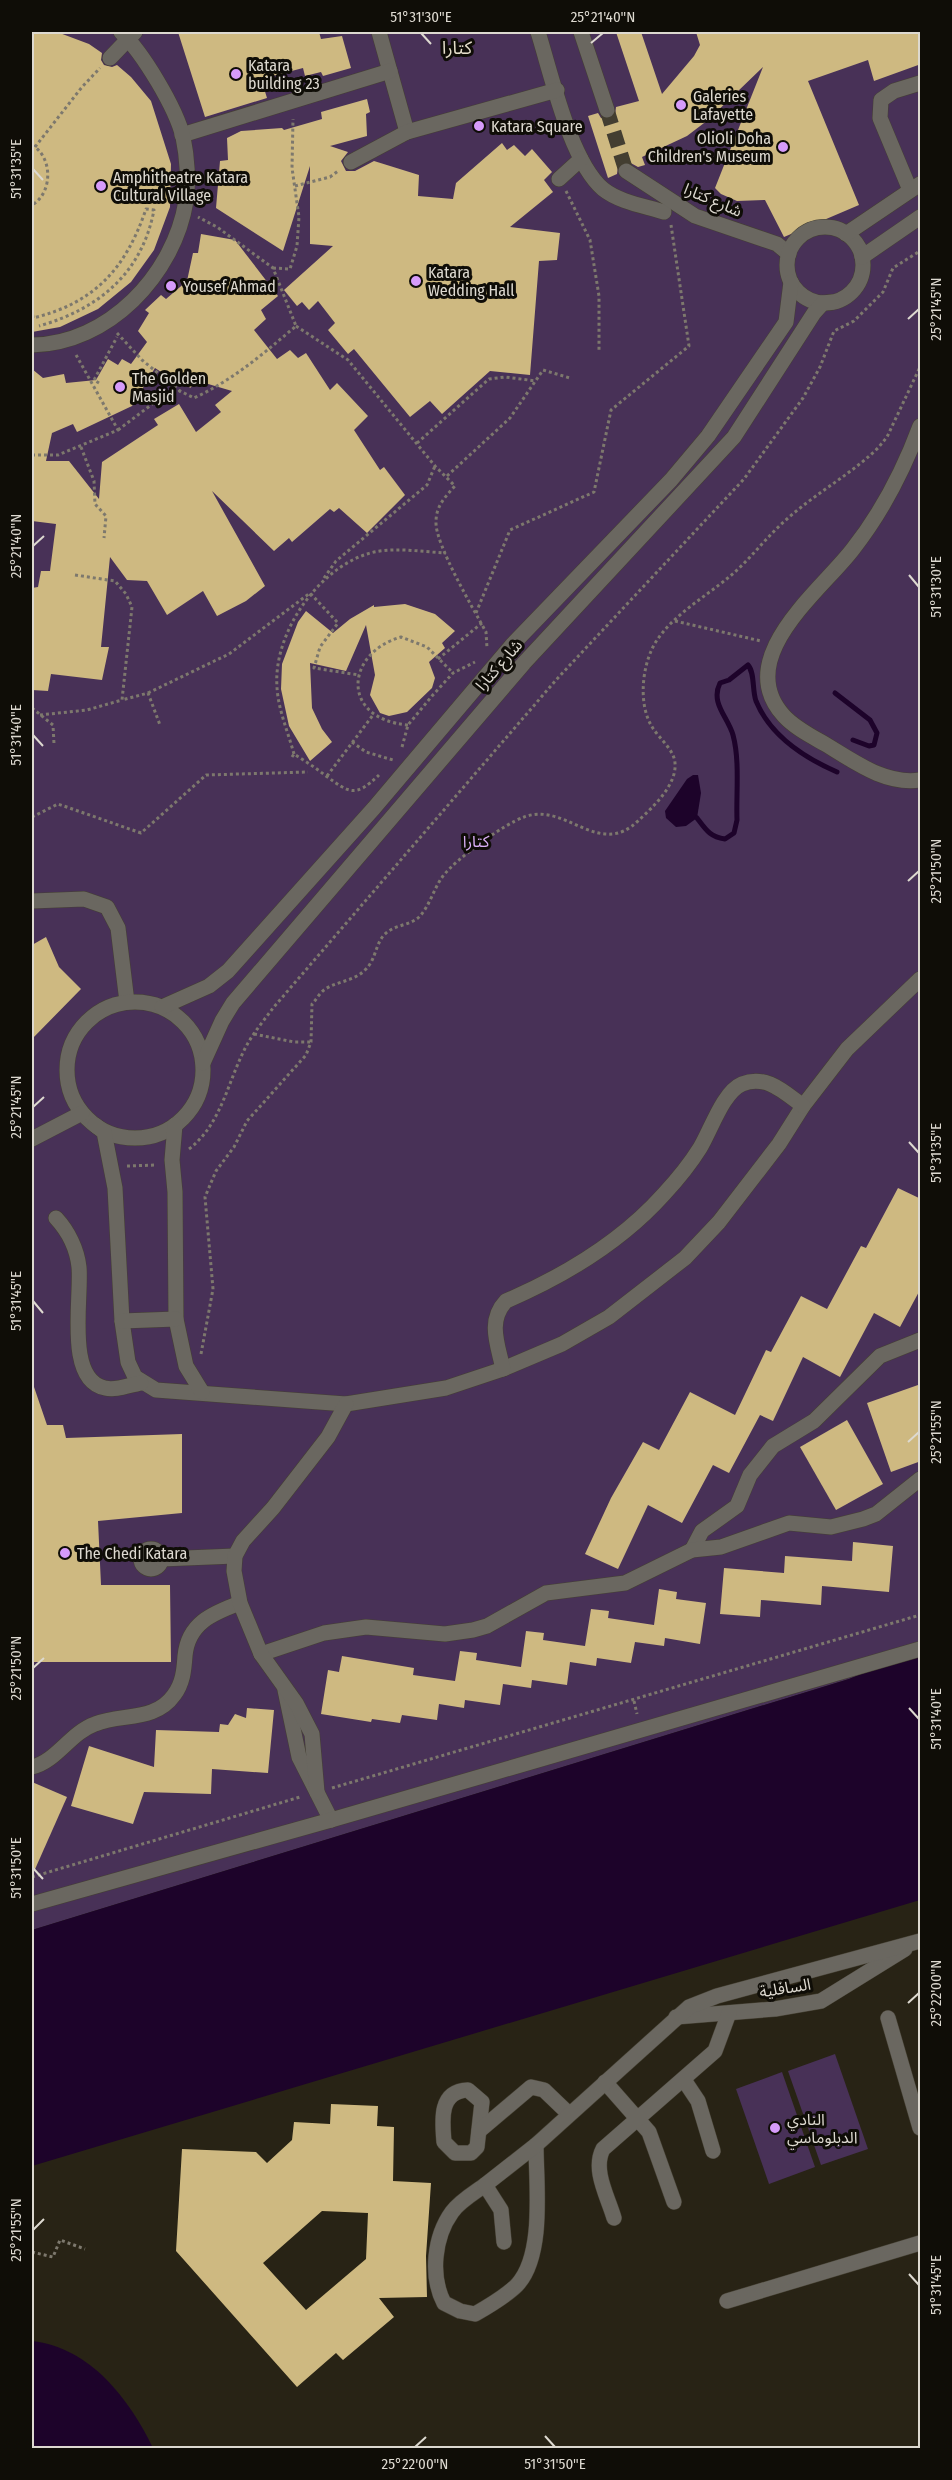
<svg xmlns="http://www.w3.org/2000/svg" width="952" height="2480" viewBox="0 0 952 2480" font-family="'Fira Sans Condensed','Noto Sans Arabic',sans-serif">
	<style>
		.green { fill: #483157 }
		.water { fill: #1d032a }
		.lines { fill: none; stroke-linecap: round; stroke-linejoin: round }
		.stream { stroke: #1d032a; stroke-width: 5 }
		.building { fill: #ceb981; fill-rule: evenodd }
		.minor-tunnel { stroke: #433e31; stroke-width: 15; stroke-dasharray: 15 8; stroke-linecap: butt }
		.minor-casing { stroke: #454033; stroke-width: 16 }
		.path { stroke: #7d786d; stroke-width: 3; stroke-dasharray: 3 3; stroke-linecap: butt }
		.minor { stroke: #6a6760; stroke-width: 15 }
		.ticks { fill: none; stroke: #ddd9d0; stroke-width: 2 }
		.poi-dot { fill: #d69bfa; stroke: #0f0d07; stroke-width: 2 }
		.labels { text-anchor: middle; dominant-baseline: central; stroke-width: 6; stroke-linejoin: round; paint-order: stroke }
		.poi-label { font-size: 16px; fill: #ddd9d0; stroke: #0f0d07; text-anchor: start }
		.street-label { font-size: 16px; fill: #ddd9d0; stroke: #0f0d07 }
		.park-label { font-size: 16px; fill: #daaff6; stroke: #0f0d07 }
		.neighbourhood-label { font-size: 18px; fill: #e5decb; stroke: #0f0d07 }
		.neatline { fill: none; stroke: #ddd9d0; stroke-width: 2 }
		.ticks-label { font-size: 15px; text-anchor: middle; fill: #ddd9d0 }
	</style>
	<rect width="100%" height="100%" fill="#282315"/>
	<g class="green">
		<polygon points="32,32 920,32 920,1650 849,1679 32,1930"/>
		<polygon points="835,2054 868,2149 821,2165 788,2071"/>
		<polygon points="782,2072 815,2167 769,2184 736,2089"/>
	</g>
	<g class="water">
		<polygon points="693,775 698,775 701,793 697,818 686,826 676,827 666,818 665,811 687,779"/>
		<polygon points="920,1650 920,1900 32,2166 32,1930 849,1679"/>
		<path d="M32,2341C91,2348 129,2399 153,2448H32Z"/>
	</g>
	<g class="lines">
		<g class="stream">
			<polyline points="835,693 870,720 877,733 874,745 869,746 853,740"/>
			<path d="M697,818C706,830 710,837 725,839L734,833L737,820C736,793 740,761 733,735C728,717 710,703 720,683L729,680L748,665C755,673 752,690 756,701C770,735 805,758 837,772"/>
		</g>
	</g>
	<g class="building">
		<polygon points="32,32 57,32 89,44 102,53 101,60 104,65 112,67 117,65 131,77 151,101 171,164 170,207 154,250 131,282 98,309 60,327 32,332"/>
		<polygon points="178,32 319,32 321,39 342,36 351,68 323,76 321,72 305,76 303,68 269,77 270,82 263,85 267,98 205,117"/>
		<polygon points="616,32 641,32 662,94 694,56 700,45 696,32 921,32 921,64 874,81 868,60 808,81 859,205 784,237 765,200 737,201 721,194 715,188 763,67 708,120 687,136 642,157 645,165 638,167 627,161 621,163 618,166 617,174 608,178 588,116 598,113 601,118 610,119 615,116 616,107 639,101"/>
		<polygon points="367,99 370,112 366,114 367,136 330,146 348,152 341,161 346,171 355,171 374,161 419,175 418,196 453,199 456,183 502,143 507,150 514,145 525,156 532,149 552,172 544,180 553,192 510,227 560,233 557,260 539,261 530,375 490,371 442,414 430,401 410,417 354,349 348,354 328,330 335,323 318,301 309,310 302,302 297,306 284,290 333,246 310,244 310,166 283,251 216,208 220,161 228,160 227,138 241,131 282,128 284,130 322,119 321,112"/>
		<path d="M201,234L235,240L278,296L261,310L266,319L254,330L277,359L290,350L298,358L306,353L330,390L337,383L368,416L354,430L380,470L384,467L405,495L367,533L339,508L334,512L330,509L292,542L289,538L274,551L212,491L265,586L246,601L217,616L203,591L167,615L147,581L127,580L110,557L101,647H109L102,680L51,674L48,691L32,690V588L38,587L41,571H50L56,524L32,521V369L43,378L64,374L66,383L96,380L108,359L118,365L122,359L131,364L147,342L138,331L149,313L145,310L161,295L166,299L187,281L193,253H198ZM155,368L178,383L185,380L190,388L198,381L232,391L215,405L221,412L196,432L179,404L154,419L158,425L102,462L99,499L69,461H46L52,433L73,424L77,432L132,406Z"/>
		<polygon points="405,604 435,614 455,631 442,643 445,648 429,662 435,678 432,688 407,712 389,716 380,713 370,695 375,675 366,625 346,671 310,663 312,708 322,729 332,742 310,761 289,726 281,689 282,664 298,622 306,611 333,633 350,619 374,605 374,607"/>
		<polygon points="46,937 59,967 81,989 32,1039 32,945"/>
		<polygon points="898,1188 921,1199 921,1288 900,1327 874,1313 840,1377 803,1357 773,1421 760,1415 729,1473 713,1465 682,1523 648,1505 618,1569 585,1554 611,1498 643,1442 659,1450 690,1392 735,1415 766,1350 771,1352 801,1296 827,1309 861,1246 866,1248"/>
		<polygon points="918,1385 921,1394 921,1461 891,1472 867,1403"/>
		<polygon points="32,1387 34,1387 47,1425 63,1425 66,1438 182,1434 182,1513 98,1521 101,1585 170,1585 171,1662 32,1662"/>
		<polygon points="847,1420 883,1484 836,1510 800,1447"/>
		<polygon points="853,1542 893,1546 889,1592 822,1586 821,1605 761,1600 760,1617 720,1614 724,1568 784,1573 785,1556 852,1561"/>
		<polygon points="659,1589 677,1592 676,1599 706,1603 700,1644 665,1638 664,1646 635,1642 631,1663 597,1658 596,1666 570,1662 567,1685 532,1680 531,1688 503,1684 500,1705 465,1700 464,1708 439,1704 437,1720 402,1715 400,1723 372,1719 371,1722 321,1714 328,1670 339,1672 342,1656 414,1668 413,1675 455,1681 460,1651 477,1653 476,1660 521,1667 526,1631 544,1633 543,1640 585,1646 591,1609 609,1611 608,1618 654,1625"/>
		<polygon points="247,1708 274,1710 268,1773 212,1769 211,1794 144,1792 133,1824 71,1806 89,1746 154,1767 156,1730 219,1732 220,1724 228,1725 235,1714 246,1718"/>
		<polygon points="32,1782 67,1797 32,1876"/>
		<path d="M331,2104L378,2106L377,2126L394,2127L393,2181L431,2183L426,2256L427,2297L379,2298L394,2317L343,2360L336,2353L297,2387L176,2251L182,2149L256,2152L267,2163L292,2140L294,2122L330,2124ZM322,2211L368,2213L366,2259L306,2310L263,2263Z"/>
	</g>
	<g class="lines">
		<polyline class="minor-tunnel" points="607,110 626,171"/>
		<g class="minor-casing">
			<g id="minor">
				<polyline points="379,32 407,132"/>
				<path d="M538,32C551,73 570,161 603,189C619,202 645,206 664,212"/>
				<polyline points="581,32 607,110"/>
				<polyline points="110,58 135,32"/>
				<polyline points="182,135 390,71"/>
				<polyline points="351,162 407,132 557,90"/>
				<polyline points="626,171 695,216 777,244 789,254"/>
				<polyline points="559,179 581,159"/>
				<polyline points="910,190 880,118 881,100 894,91 920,83"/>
				<circle cx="825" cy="265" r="38"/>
				<polyline points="846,234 920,184"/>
				<polyline points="862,257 920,217"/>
				<path d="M32,345C108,344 174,275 186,201C189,182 187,156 183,137C176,108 143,53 121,32"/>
				<path d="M920,426C904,469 882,512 853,549C821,591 731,658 784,716C795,728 811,736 825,744C855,762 885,785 920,780"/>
				<polyline points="32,901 84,899 107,907 118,928 127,1002"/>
				<circle cx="135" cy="1070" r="68"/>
				<polyline points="162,1007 209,986 228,971 374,808 512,645 671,480 708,436 786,322 791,282"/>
				<polyline points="203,1063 222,1021 233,1003 524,663 734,437 814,313 823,303 832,302"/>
				<polyline points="95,1125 104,1132 115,1188 122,1321 128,1362 135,1377 156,1390 346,1404 446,1388 503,1369 562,1344 609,1317 685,1258 719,1222 779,1144 803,1106 847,1049 920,979"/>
				<polyline points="175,1125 172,1160 175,1192 176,1319 186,1366 202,1392"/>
				<polyline points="32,1139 82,1113"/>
				<path d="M56,1218C68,1231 77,1249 79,1267C82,1298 65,1380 105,1388C116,1391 129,1385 141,1383"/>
				<polyline points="122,1321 176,1319"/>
				<path d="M503,1369C498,1345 487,1321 506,1301C564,1276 622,1241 664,1194C677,1180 690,1164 700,1148C711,1130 723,1092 742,1084C766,1074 784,1092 803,1106"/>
				<circle cx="151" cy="1559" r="10"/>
				<polyline points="692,1550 702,1531 737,1506 750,1475 773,1446 814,1421 880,1356 920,1340"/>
				<polyline points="161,1559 235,1556"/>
				<polyline points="261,1654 324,1633 366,1627 445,1634 473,1630 487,1626 546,1593 625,1583 692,1550 721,1547 789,1523 831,1527 863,1519 876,1514 920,1479"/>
				<polyline points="285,1690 299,1757 331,1820"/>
				<path d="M32,1767C57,1761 70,1733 95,1724C122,1713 155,1722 174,1695C183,1683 184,1670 185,1656C188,1623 213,1613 240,1603"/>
				<polyline points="317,1792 312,1734 296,1703 261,1654 240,1603 234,1571 235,1556 243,1541 273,1508 328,1437 346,1404"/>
				<polyline points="32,1904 331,1820 920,1649"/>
				<polyline points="676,2017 775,2009 821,2001 905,1949"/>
				<polyline points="888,2018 920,2128"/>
				<polyline points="684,2080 698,2101 713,2151"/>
				<polyline points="605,2082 649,2132 674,2202"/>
				<path d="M468,2090L482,2102L477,2147L471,2153H455L444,2142C442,2120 439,2091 468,2090Z"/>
				<polyline points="479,2131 531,2087 544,2090 569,2114"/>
				<path d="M485,2185C474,2193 460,2201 452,2212C434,2237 430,2276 444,2303L460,2311L475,2314C489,2306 506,2296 517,2285C545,2255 536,2183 536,2145"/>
				<path d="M614,2218C608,2197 592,2170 603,2149L715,2051L729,2013"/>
				<polyline points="504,2242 501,2210 485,2185 536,2145 689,2007 717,1996 920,1941"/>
				<polyline points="727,2301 920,2243"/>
			</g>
		</g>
		<g class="path">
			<path d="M32,145C53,157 53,193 32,205"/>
			<polyline points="35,147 82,87 100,68"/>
			<polyline points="295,186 330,177 338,171"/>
			<polyline points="566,191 590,240 599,296 599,352"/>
			<polyline points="273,268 290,269 297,246 299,217 292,168 293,119"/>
			<path d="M32,309L33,318C95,303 126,268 146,209L154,210C142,273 99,309 39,326"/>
			<path d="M296,326L348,360L435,466L455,486C445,497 436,506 436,522C435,544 474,610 486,632L487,648"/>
			<polyline points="117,333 142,360 180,391"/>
			<polyline points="99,383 94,380 117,337"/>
			<path d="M118,430L155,402L180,391L194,398C233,380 263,354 296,326L273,268L217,227L198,217"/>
			<polyline points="417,443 489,379 505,377 536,381"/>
			<polyline points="81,447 94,481 95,504 106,516 104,538"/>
			<polyline points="32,455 58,455 118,430 75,353"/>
			<polyline points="447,476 510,418 543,370 570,378"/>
			<polyline points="75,575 115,581 126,594 132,607 122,700 148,693 160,725"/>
			<polyline points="324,578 336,561 427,485 435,466"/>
			<polyline points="476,613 510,530 594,492 611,410 689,346 671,225"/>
			<polyline points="675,621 761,641"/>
			<polyline points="438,659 482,623"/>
			<polyline points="148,693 229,654 310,593 338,623 320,647 314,668 359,675"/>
			<polyline points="32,708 53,725 54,744"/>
			<polyline points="40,715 87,710 122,700"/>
			<path d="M408,725C340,719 345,653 401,637L427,647L453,673"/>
			<polyline points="352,742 366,752 393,760"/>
			<polyline points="402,747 408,725 432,696 453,673 475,662"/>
			<path d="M294,754C288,732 278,709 277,687C273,634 317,570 367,554C391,546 421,552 446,553"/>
			<path d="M292,757L294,754C305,761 316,768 326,776C350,793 355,798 379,775"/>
			<polyline points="327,776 373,715"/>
			<polyline points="32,817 58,804 141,833 206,775 308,772"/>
			<polyline points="254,1034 294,1042 311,1042"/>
			<path d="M189,1149C223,1123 228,1078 248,1043C255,1031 265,1019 273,1008L556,680L744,479L803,398L820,367L834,331L854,321L883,292L893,268L920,251"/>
			<polyline points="127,1166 156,1165"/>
			<path d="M201,1354L213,1289L205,1197L216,1171L234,1147L247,1121L306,1055L311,1042L312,1004C316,1000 319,994 324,990C336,981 353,982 365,970C376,960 375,945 384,935C394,924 411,926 420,916C430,905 434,888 443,876C456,859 504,824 524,817C566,801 599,860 639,820C653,807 677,785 675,763C674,749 658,738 651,725C639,704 642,670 652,649C666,619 704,598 729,577C750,560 766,537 787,519C816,493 850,475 878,448L887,437L920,367"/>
			<polyline points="634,1701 637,1714"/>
			<polyline points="332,1788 920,1615"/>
			<polyline points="32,1877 300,1797"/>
			<polyline points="32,2252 53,2257 60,2240 85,2249"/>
		</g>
		<use href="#minor" class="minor"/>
	</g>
	<path class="ticks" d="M421,33L431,44M591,43L603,33M33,169L43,180M908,319L919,309M33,546L44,536M909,575L919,587M33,735L43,746M908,881L919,871M33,1107L44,1097M909,1142L919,1153M33,1301L43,1313M908,1442L919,1432M33,1668L44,1658M909,1708L919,1719M33,1868L43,1879M908,2003L919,1993M33,2230L44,2219M909,2274L919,2285M545,2436L555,2447M415,2447L426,2437"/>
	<g class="poi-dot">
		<circle cx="236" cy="74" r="6"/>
		<circle cx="681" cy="105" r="6"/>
		<circle cx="479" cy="126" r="6"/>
		<circle cx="783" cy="147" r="6"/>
		<circle cx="101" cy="186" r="6"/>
		<circle cx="416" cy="281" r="6"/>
		<circle cx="171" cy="286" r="6"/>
		<circle cx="120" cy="387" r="6"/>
		<circle cx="65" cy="1553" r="6"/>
		<circle cx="775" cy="2128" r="6"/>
	</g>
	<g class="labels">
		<g class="poi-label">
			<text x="248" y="65">Katara<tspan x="248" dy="18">building 23</tspan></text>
			<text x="693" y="96">Galeries<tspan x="693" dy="18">Lafayette</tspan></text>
			<text x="491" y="126">Katara Square</text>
			<text x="771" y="138" text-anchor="end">OliOli Doha<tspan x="771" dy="18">Children's Museum</tspan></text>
			<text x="113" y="177">Amphitheatre Katara<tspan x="113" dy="18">Cultural Village</tspan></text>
			<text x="428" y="272">Katara<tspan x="428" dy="18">Wedding Hall</tspan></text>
			<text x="183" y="286">Yousef Ahmad</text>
			<text x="132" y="378">The Golden<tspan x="132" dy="18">Masjid</tspan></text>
			<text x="77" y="1553">The Chedi Katara</text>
			<text x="787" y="2119">النادي<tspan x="787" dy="18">الدبلوماسي</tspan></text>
		</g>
		<g class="street-label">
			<text transform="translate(713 200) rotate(23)">شارع كتارا</text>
			<text transform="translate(499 665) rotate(-49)">شارع كتارا</text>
			<text transform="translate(785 1988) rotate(-9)">السافلية</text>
		</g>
		<g class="park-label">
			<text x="476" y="841">كتارا</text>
		</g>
		<g class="neighbourhood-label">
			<text x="457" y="48">كتارا</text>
		</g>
	</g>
	<rect width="952" height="2480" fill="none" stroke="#0f0d07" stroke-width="66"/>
	<rect x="33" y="33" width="886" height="2414" class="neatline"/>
	<g class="ticks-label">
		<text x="421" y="22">51°31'30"E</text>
		<text x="603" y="22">25°21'40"N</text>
		<text transform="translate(16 169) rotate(-90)" y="5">51°31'35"E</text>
		<text transform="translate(936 309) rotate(-90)" y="5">25°21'45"N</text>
		<text transform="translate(16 546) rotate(-90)" y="5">25°21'40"N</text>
		<text transform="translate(936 587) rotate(-90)" y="5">51°31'30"E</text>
		<text transform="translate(16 735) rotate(-90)" y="5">51°31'40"E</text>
		<text transform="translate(936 871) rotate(-90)" y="5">25°21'50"N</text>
		<text transform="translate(16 1107) rotate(-90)" y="5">25°21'45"N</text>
		<text transform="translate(936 1153) rotate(-90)" y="5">51°31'35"E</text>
		<text transform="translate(16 1301) rotate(-90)" y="5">51°31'45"E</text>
		<text transform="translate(936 1432) rotate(-90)" y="5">25°21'55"N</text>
		<text transform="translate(16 1668) rotate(-90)" y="5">25°21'50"N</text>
		<text transform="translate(936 1719) rotate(-90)" y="5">51°31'40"E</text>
		<text transform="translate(16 1868) rotate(-90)" y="5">51°31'50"E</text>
		<text transform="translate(936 1993) rotate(-90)" y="5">25°22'00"N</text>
		<text transform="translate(16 2230) rotate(-90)" y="5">25°21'55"N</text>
		<text transform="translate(936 2285) rotate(-90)" y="5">51°31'45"E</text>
		<text x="415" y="2469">25°22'00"N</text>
		<text x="555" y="2469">51°31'50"E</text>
	</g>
</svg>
